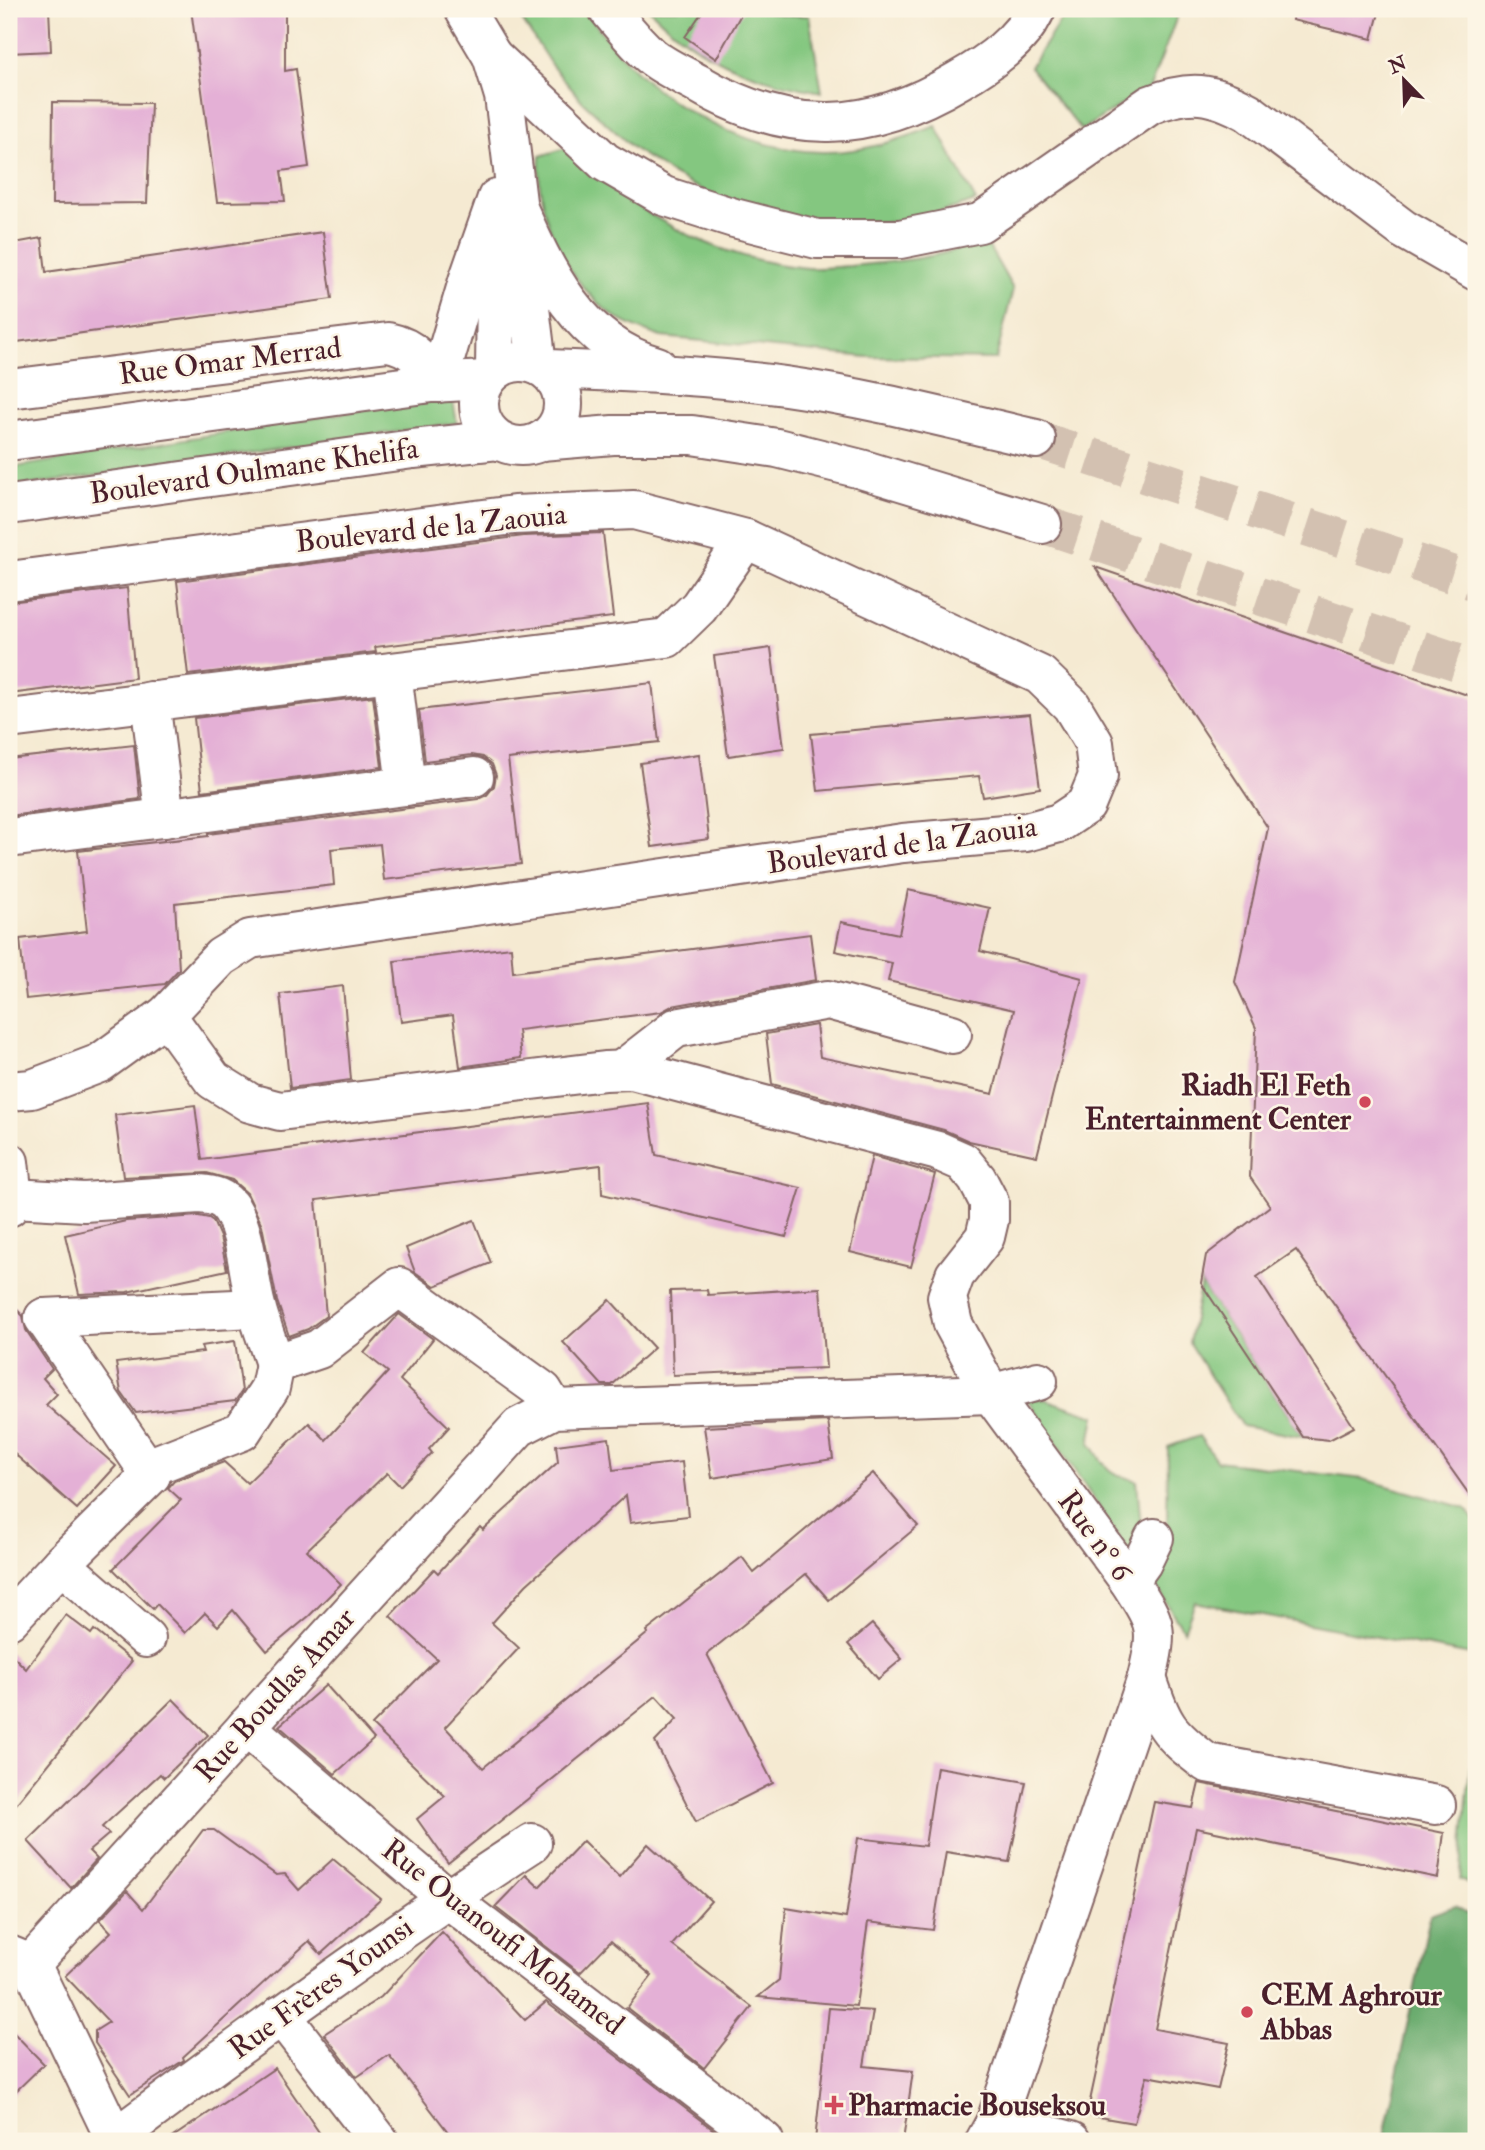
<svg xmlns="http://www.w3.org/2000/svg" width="1485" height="2150" viewBox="0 0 1485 2150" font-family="'IM FELL Double Pica',serif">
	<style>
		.green { fill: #84c780; stroke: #677356; stroke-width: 2 }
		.forest { fill: #6bac6e; stroke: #5a664c; stroke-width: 2 }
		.building { fill: #e4b0d6 }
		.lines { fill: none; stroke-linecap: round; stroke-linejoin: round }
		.major-tunnel { stroke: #d3c1b1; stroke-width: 38; stroke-dasharray: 38 19; stroke-linecap: butt }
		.minor-casing { stroke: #866665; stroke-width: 42 }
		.major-casing { stroke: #866665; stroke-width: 42 }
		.minor { stroke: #fff; stroke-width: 38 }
		.major { stroke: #fff; stroke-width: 38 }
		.poi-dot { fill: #d1495b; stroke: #fcf5e5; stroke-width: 2.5 }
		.labels { text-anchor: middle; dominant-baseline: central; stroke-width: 5; stroke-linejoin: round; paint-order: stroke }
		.street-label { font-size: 30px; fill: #4a1f2b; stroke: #fcf5e5 }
		.poi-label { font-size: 30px; font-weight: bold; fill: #4a1f2b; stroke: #fcf5e5; text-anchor: start }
	</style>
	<rect width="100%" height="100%" fill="#fcf5e5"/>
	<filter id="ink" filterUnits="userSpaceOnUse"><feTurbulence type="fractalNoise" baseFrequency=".0143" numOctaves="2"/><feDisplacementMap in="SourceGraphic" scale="14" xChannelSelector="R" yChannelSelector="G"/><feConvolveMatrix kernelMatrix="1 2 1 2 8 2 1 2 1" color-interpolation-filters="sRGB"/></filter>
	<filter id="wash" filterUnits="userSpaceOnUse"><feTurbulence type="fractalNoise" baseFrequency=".00686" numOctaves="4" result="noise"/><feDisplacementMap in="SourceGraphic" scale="28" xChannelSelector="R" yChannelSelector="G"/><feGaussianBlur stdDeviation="1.57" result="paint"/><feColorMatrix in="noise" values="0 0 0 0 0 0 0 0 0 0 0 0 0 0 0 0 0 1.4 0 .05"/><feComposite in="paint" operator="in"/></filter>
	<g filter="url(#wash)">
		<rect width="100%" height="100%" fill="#f5ead2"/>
		<g class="green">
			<path d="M515,9H584C601,32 618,54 639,74C686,118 757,151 822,152C861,153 900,140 936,126L976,201L935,214L898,222L812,223L715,197L673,175L633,148L582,101L552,66Z"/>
			<path d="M649,9H757L784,15L809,16L822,92C756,82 696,57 649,9Z"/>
			<polygon points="1068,9 1180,9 1150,87 1081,130 1030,67"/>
			<path d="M566,148C632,212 714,260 808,268C821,269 836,267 850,266C880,263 911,261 940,254C955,251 970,244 985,240L1013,289L996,359L867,357L661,337C642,330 623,324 607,311C564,275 534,212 540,156Z"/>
			<polygon points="452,395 457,423 9,488 9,468"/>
			<polygon points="1201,1283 1303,1437 1242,1426 1189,1343"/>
			<path d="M1026,1397L1044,1399L1095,1416L1090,1443C1108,1470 1105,1472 1137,1481L1141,1528L1130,1554Z"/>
			<polygon points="1199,1436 1217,1461 1363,1479 1465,1508 1476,1523 1476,1656 1195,1602 1184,1631 1152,1580 1167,1533 1168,1447"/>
			<polygon points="1476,1699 1476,1888 1460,1880"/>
		</g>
		<polygon class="forest" points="1455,1906 1476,1918 1476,2141 1383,2141 1430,1915"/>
		<g id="blocks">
			<g class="building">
				<polygon points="9,9 49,9 51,51 9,53"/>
				<polygon points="191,9 285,9 285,71 296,69 309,167 281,171 285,201 217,202"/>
				<polygon points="704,9 744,9 716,59 685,37"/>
				<polygon points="1294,9 1380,9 1372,39 1292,20"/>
				<polygon points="53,102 151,103 147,203 52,204"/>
				<polygon points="323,232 332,299 9,343 9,244 42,238 46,272"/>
				<polygon points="603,533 613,617 375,647 376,652 188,675 177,581 524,536"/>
				<polygon points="1095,567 1476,698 1476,1504 1296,1250 1257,1277 1354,1427 1329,1440 1303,1437 1201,1283 1206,1255 1270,1206 1250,1177 1256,1028 1235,982 1268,828"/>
				<polygon points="127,588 135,678 9,694 9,602"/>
				<polygon points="771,648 784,748 728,756 714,656"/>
				<polygon points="652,683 659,742 508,759 521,864 384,880 380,844 331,849 334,885 175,903 179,969 165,984 26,999 20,939 87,931 78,851 208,836 208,834 478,799 487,795 494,786 496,775 492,764 483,757 472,755 425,761 419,710"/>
				<polygon points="373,696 382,767 202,791 194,718"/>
				<polygon points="1030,714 1040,788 983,797 979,776 818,791 811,734"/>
				<polygon points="134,745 140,799 9,816 9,759"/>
				<polygon points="699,754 709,839 652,847 640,763"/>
				<polygon points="908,890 990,908 980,951 1082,978 1037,1156 969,1141 944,1130 772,1084 766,1034 816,1025 820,1057 993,1094 1014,1010 888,981 892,963 835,951 841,922 899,934"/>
				<polygon points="810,934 816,980 672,1006 661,1012 518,1030 521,1058 460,1067 453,1015 401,1022 394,961 511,947 513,972"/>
				<polygon points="343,986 351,1080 290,1088 280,994"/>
				<polygon points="648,1103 656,1155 801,1188 786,1237 602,1194 601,1165 316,1200 326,1316 308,1329 289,1336 277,1301 262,1225 247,1193 232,1180 207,1173 123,1177 115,1115 195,1105 202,1160"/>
				<polygon points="872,1156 935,1174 911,1267 850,1252"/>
				<polygon points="199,1216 209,1218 213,1221 220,1237 227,1270 127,1292 79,1294 65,1235 126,1221"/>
				<polygon points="474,1220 491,1263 435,1286 415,1272 406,1248"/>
				<polygon points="820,1288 826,1368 673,1375 670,1291 707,1290 708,1295"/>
				<polygon points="610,1300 654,1348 612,1385 602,1385 563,1342"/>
				<polygon points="9,1301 23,1316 26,1330 52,1369 43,1378 57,1394 46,1405 116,1466 77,1509 9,1449"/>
				<polygon points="399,1314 433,1339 400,1380 449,1427 429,1449 432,1453 400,1486 387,1473 307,1550 341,1584 309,1616 267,1651 233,1610 218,1626 205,1613 185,1633 157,1604 153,1609 113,1569 181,1500 168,1488 174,1481 224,1462 247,1483 309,1423 326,1440 388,1372 364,1353"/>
				<polygon points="235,1341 242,1391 235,1401 136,1413 121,1392 116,1363 203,1352 201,1346"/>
				<polygon points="828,1421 833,1459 712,1478 704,1427"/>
				<polygon points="609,1438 613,1470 682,1462 688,1516 630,1523 626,1495 526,1585 492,1623 519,1648 445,1727 483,1768 648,1633 647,1631 742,1557 754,1573 873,1473 918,1526 829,1600 806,1574 707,1654 773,1783 696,1822 655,1742 677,1719 656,1696 448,1863 417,1819 445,1796 372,1725 437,1659 390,1616 434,1569 438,1573 480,1527 483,1530 558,1462 556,1445"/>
				<polygon points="66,1615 91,1634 94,1630 132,1661 9,1813 9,1652 26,1669"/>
				<polygon points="872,1624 902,1659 878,1679 848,1644"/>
				<polygon points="326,1685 374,1739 335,1774 279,1726"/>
				<polygon points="173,1699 208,1735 164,1778 160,1774 102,1827 109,1834 89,1851 97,1859 71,1888 28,1841"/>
				<polygon points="937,1767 1026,1782 1009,1862 946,1852 933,1930 868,1922 856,2006 758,1997 779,1980 786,1908 846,1918 858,1838 925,1846"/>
				<polygon points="1199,1783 1444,1833 1438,1878 1196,1828 1155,2029 1229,2043 1218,2089 1147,2076 1134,2123 1087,2115 1154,1802 1193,1808"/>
				<polygon points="203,1830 214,1830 276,1875 285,1874 299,1890 333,1859 381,1899 321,1954 309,1941 183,2057 184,2060 130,2095 95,2043 95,2031 109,2022 65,1976 111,1932 100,1920 127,1891 143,1909"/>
				<polygon points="583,1841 619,1877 648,1844 711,1901 672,1945 752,2007 704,2068 627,2008 652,1976 611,1941 580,1973 495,1907 526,1875 539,1887"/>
				<polygon points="442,1932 525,2020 546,2002 728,2141 455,2141 389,2055 357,2077 324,2034 381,1997"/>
				<polygon points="829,2008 873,2011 864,2066 913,2071 903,2141 815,2141"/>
				<polygon points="9,2028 44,2064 9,2098"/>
				<polygon points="275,2068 325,2141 167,2141"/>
			</g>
		</g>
	</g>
	<g filter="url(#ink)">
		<use href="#blocks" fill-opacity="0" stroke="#866665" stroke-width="2"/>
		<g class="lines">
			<g class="major-tunnel">
				<polyline points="1036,439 1476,582"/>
				<polyline points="1042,524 1476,668"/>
			</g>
			<g class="minor-casing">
				<g id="minor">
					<polyline points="464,9 492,56 504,96 537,365"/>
					<path d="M608,9C621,24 636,43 651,56C664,67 683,75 697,83C789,137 869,134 959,80C989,63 1021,41 1036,9"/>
					<path d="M492,56L605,162L664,196L734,218L817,239H900L980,223L1150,105C1190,89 1211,92 1248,112L1403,229L1476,271"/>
					<polyline points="495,370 497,212"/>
					<path d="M9,389L388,342C412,347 425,359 431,383"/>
					<polyline points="9,581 514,515 634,510 746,539 1040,675 1071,705 1094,743 1098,776 1086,805 1059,823 1026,832 903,843 250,939 221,957 166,1015 100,1063 32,1089 9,1091"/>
					<polyline points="392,672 406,786"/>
					<polyline points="150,701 165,818"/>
					<polyline points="9,719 667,638 699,607 746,539"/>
					<polyline points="9,838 474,777"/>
					<path d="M166,1015L213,1080L250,1103L280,1111L605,1071L632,1070L938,1151L963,1162L977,1179L989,1202V1220L985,1237L955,1275L947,1297L953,1324L991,1394L1129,1581C1157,1625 1159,1626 1147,1678L996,2121L985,2141"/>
					<polyline points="622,1070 676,1028 828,1000 952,1034"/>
					<polyline points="9,1162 13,1198 9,1207"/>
					<path d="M13,1198L84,1202L199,1194C213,1195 224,1197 232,1210C246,1232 249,1280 256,1306C261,1326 269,1345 275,1364"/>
					<polyline points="44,1318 256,1308"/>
					<polyline points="44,1318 151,1475"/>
					<polyline points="61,1564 146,1638"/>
					<polyline points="1129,1581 1142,1563 1154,1538"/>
					<polyline points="9,1620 61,1564 151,1475 150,1467 242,1431 270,1388 275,1364 319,1349 399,1287 543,1391 554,1409"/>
					<path d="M1147,1678C1163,1725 1166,1732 1207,1763L1436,1805"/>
					<polyline points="246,1727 447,1898 764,2141"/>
					<polyline points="9,1955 31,1964 116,2141"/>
					<polyline points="31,1964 519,1427 554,1409 991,1394 1038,1381"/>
					<polyline points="281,2015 379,2141"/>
					<polyline points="996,2121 1071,2141"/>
					<path d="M115,2138C252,2036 389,1936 532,1843"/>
				</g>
			</g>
			<g class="major-casing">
				<g id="major">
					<path d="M516,204C546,272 579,344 657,366"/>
					<circle cx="521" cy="404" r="42"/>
					<path d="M546,369C625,372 706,375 785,386C870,398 953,420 1036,439"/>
					<polyline points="438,383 468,281 497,198"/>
					<polyline points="9,441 431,383 486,380"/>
					<polyline points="541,441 613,435 692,435 777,448 861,469 1042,524"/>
					<polyline points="9,505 413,449 498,440"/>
				</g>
			</g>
			<use href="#minor" class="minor"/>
			<use href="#major" class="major"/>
		</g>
	</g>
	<g class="poi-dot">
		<circle cx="1365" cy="1102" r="7"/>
		<circle cx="1247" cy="2012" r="7"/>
		<path d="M830.5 2094.5h7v7h7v7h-7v7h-7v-7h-7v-7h7z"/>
	</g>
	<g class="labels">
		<g class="street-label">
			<text transform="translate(230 361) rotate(-7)">Rue Omar Merrad</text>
			<text transform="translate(254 471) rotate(-8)">Boulevard Oulmane Khelifa</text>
			<text transform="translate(431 528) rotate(-6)">Boulevard de la Zaouia</text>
			<text transform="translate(902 845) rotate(-8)">Boulevard de la Zaouia</text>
			<text transform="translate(1095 1536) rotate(54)">Rue n° 6</text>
			<text transform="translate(275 1695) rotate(-48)">Rue Boudlas Amar</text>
			<text transform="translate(503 1937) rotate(38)">Rue Ouanoufi Mohamed</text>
			<text transform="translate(321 1988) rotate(-36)">Rue Frères Younsi</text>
		</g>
		<g class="poi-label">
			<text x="1351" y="1085" text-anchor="end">Riadh El Feth<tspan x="1351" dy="34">Entertainment Center</tspan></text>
			<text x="1261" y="1995">CEM Aghrour<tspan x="1261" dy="34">Abbas</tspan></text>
			<text x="848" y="2105">Pharmacie Bouseksou</text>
		</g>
	</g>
	<rect width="1485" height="2150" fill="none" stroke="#fcf5e5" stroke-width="35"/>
	<g transform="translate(1404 80) rotate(337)" stroke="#fcf5e5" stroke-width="5" paint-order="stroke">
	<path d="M0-5L12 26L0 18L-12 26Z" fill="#4a1f2b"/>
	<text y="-10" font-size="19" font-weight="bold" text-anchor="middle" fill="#4a1f2b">N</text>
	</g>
</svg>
